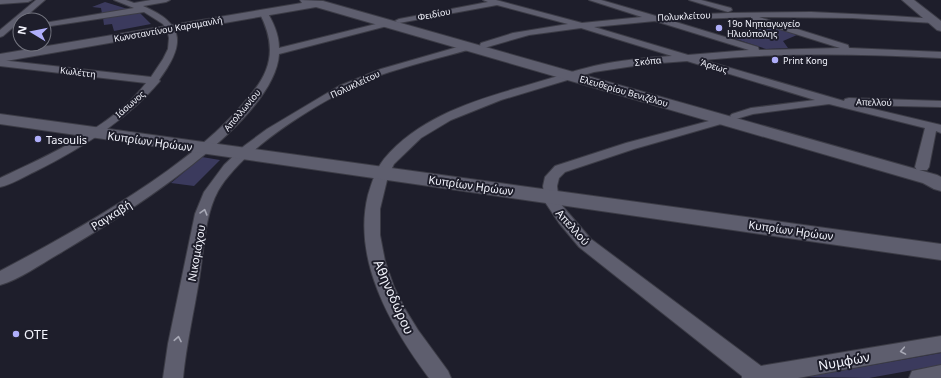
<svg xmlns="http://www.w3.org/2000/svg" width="941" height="378" viewBox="0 0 941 378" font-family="'Noto Sans',sans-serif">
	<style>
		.green { fill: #3b3a5d }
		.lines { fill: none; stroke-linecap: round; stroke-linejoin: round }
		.street-casing { stroke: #3c3c46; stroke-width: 2 }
		.secondary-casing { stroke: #3c3c46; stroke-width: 2 }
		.street { fill: #5e5e6e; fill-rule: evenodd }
		.secondary { fill: #5e5e6e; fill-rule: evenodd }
		.oneway { stroke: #a8a9b6 }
		.poi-dot { fill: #afaefa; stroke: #1e1e2b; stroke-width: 1.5 }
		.labels { text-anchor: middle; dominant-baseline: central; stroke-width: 4; stroke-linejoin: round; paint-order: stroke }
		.far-street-label { font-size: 9px; fill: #f3f4fd; stroke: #1e1e2b }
		.far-poi-label { font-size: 9px; fill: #f3f4fd; stroke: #1e1e2b; text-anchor: start }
		.poi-label { font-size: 11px; fill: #f3f4fd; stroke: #1e1e2b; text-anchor: start }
		.street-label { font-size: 11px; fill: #f3f4fd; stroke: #1e1e2b }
		.near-street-label { font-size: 13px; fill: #f3f4fd; stroke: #1e1e2b }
		.near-poi-label { font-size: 13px; fill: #f3f4fd; stroke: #1e1e2b; text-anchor: start }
	</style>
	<rect width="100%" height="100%" fill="#1e1e2b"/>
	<g class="green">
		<polygon points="105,2 131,10 102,14 101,8 92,7"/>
		<polygon points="139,12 151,24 114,31 112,24 104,25 103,18"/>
		<polygon points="765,25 797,35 783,41 788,48 766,49 733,38"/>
		<polygon points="202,157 220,160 194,186 171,183"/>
		<polygon points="941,353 941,365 869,378 805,377"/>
	</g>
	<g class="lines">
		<g class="street-casing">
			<g id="street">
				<polygon points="0,0 32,0 28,2 0,4"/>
				<polygon points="36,0 45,0 3,36 0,37 0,30"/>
				<path d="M114,0H126L134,3L151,0H170L166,2L143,6C186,24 185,45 159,80L160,81C127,120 82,148 36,171C25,176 13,184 0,187V178C49,155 112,127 146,83L0,66V60L151,77L163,59L168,49L169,38L168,33L163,24L144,12L44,27V23L134,8Z"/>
				<path d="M483,0H496L582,23L642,17L589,0H601L656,16L729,13L811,12L893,16L937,19L938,21L934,23L852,18L759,17L848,45L849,48L941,52V58C861,54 783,52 703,60L844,101L845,99L849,98L941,101V107L857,105L941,125V133L936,131L929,167L927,170H917L915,167L925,128L829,104L753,114L736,119L732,118L730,116L732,114L751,108L815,100L687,61L647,64L594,72L501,100L451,120L421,138L394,164L388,176L380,209V235L385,261L394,287L405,309L418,330L448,371L451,378H429C391,327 352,260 368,195C372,182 376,169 384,159C418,118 472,101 521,87C546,80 569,72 594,66C619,60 646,58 672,56L581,28L529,35L484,48L481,47L480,45L481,43L513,33L568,24L497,5L399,23L395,21L399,19L488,2ZM751,17V20L840,48L759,50L758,47L669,20ZM655,21L749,50L688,55L594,27Z"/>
				<polygon points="689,0 701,0 731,8 732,10 728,12"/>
				<path d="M260,10H266C273,22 279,34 279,48L388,21L392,23L391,25L279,54C275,123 118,219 62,252C42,263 21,279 0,285V271C57,241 114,209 167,171C194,151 220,131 242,105C251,95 261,83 266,70C274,50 269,31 259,12Z"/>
				<path d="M468,44L471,45L473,47L471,49C440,58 409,65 378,76C330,94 244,146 218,191C204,217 204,251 199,280C194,312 186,345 183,378H163L168,344L195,214L204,192L224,165L244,146L267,129L339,86L381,69Z"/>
				<polygon points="724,117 728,118 730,120 728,122 634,149 565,172 559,178 557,186 559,202 591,239 761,366 941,336 941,352 798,378 742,378 742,376 579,247 559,223 545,202 543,186 545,177 555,166 626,143"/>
				<polygon points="941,365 941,378 909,378 912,371"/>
			</g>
		</g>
		<g class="secondary-casing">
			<g id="secondary">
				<polygon points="300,0 323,1 937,175 941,177 941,191 934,189 923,183 316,7 0,62 0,54 302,3"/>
				<polygon points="902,0 914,0 941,21 941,31 937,30"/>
				<polygon points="0,114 941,244 941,260 0,124"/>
			</g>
		</g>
		<use href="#street" class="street"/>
		<use href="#secondary" class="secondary"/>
	</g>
	<defs><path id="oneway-chevron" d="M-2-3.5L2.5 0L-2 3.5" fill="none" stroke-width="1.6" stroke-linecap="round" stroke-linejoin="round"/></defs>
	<g class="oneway">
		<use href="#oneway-chevron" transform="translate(204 212) rotate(-74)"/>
		<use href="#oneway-chevron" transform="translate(178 339) rotate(-79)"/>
		<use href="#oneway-chevron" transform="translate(903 351) rotate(170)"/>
	</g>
	<g class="poi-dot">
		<circle cx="719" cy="28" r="4"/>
		<circle cx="775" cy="60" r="4"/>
		<circle cx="38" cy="139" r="4"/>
		<circle cx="16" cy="334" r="4"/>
	</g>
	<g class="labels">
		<g class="far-street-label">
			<text transform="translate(434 14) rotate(-11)">Φειδίου</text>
			<text transform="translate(684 16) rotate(-3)">Πολυκλείτου</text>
			<text transform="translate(168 29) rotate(-10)">Κωνσταντίνου Καραμανλή</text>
			<text transform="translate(648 61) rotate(-6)">Σκόπα</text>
			<text transform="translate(714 66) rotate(17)">Άρεως</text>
			<text transform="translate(78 72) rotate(7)">Κωλέττη</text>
			<text transform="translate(355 84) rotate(-25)">Πολυκλείτου</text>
			<text transform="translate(624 91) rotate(16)">Ελευθερίου Βενιζέλου</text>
			<text transform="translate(874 102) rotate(1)">Απελλού</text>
			<text transform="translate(130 104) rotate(-41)">Ιάσωνος</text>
			<text transform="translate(242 110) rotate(-50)">Απολλωνίου</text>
		</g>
		<g class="far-poi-label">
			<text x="727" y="23">19ο Νηπιαγωγείο<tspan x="727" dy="10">Ηλιούπολης</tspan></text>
			<text x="783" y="60">Print Kong</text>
		</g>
		<g class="poi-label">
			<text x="46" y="139">Tasoulis</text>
		</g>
		<g class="street-label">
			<text transform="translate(150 141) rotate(8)">Κυπρίων Ηρώων</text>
			<text transform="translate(471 185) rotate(8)">Κυπρίων Ηρώων</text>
			<text transform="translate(111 215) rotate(-32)">Ραγκαβή</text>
			<text transform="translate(573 227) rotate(48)">Απελλού</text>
			<text transform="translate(791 230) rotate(8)">Κυπρίων Ηρώων</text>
			<text transform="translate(196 253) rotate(-80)">Νικομάχου</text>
		</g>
		<g class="near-street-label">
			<text transform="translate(394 297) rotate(66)">Αθηνοδώρου</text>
			<text transform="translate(844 361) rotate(-10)">Νυμφών</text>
		</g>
		<g class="near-poi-label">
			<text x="24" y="334">ΟΤΕ</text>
		</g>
	</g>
	<g transform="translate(32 32) rotate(280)"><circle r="19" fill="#1e1e2b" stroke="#73747f"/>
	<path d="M0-3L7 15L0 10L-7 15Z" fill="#afaefa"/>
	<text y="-6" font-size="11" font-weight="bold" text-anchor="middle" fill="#f3f4fd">N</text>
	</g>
</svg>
